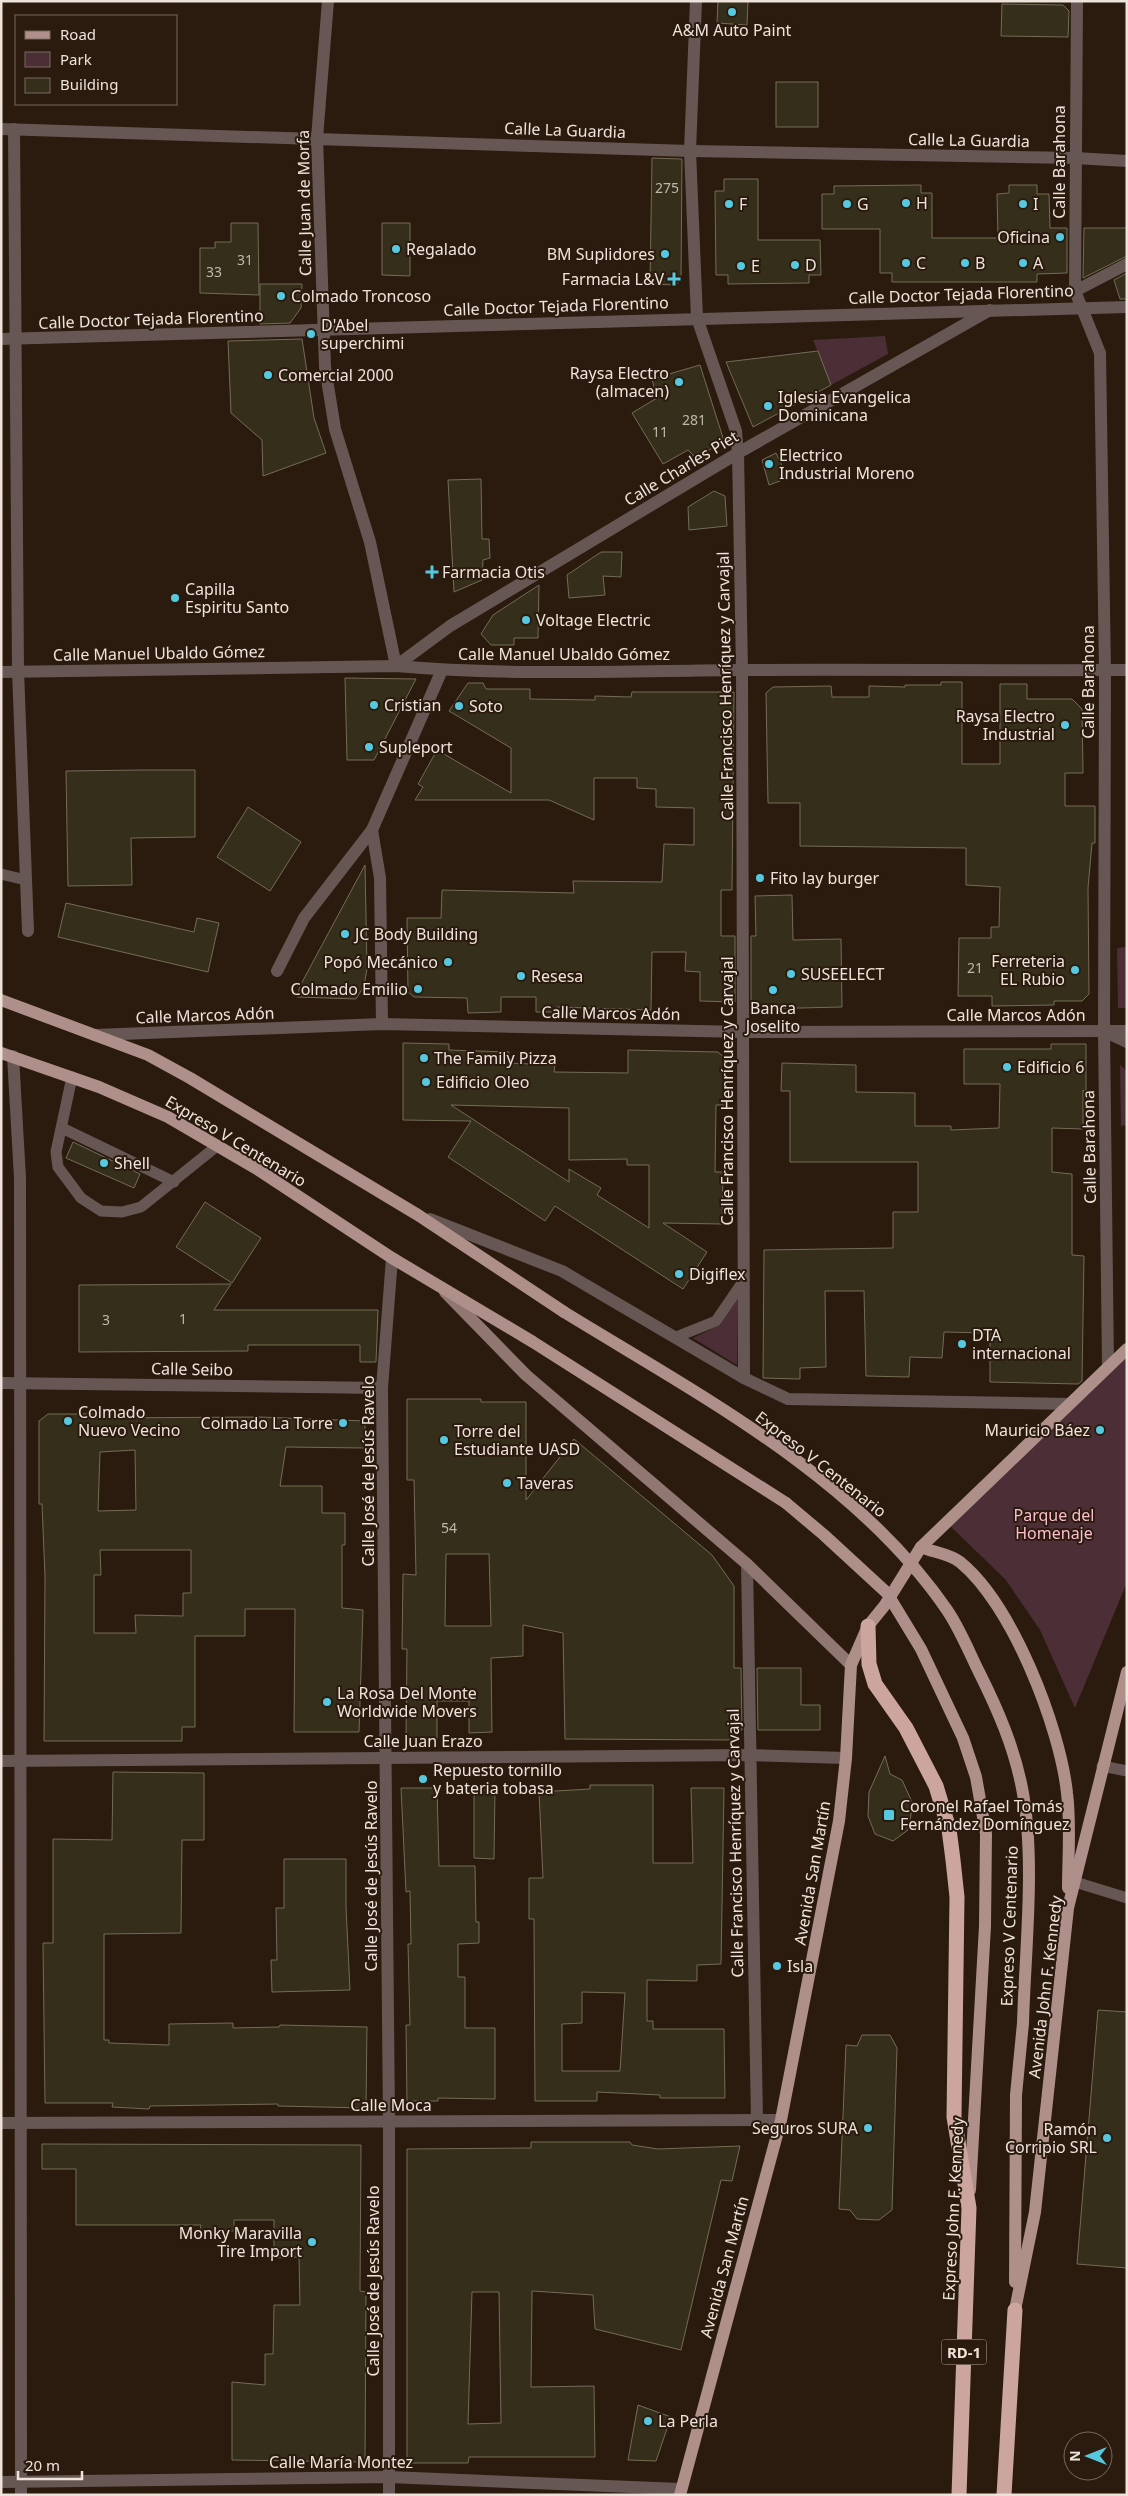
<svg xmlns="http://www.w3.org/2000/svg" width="1128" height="2496" viewBox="0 0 1128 2496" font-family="'Noto Sans',sans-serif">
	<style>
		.green { fill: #4c2e37 }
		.building { fill: #352e1b; stroke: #746c57; fill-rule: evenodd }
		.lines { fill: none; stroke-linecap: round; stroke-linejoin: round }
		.lane { stroke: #675754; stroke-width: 11 }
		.street { stroke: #675754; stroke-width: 12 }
		.secondary { stroke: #907772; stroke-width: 12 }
		.primary { stroke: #af8f89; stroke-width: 12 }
		.highway { stroke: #cca59e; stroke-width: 15 }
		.primary-bridge { stroke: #af8f89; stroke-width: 12 }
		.poi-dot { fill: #56c9e1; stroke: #2a1b0e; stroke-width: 2 }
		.labels { text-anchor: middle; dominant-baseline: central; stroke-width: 4; stroke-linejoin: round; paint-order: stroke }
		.number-label { font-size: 14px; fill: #c0b6aa }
		.shield { fill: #2a1b0e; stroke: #b3a79d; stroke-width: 1 }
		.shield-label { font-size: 15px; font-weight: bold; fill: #eee3da }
		.poi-label { font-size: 16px; fill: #eee3da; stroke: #2a1b0e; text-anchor: start }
		.street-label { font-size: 16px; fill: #eee3da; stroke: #2a1b0e }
		.park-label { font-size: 16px; fill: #fdbdd0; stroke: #2a1b0e }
	</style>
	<rect width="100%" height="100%" fill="#2a1b0e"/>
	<g class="green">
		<polygon points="885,336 888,354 831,385 813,340"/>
		<polygon points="1127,947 1127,1008 1118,1008 1117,948"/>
		<polygon points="1120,1065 1127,1071 1127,1125 1121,1126"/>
		<polygon points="738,1298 737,1365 693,1338 720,1325"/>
		<polygon points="1127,1356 1127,1582 1075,1708 1040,1630 1006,1580 947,1523"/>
	</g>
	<g class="building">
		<polygon points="718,1 748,1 747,25 717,23"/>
		<polygon points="1002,4 1063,5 1069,11 1068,37 1001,36"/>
		<rect x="776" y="82" width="42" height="45"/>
		<polygon points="652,158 682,159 681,280 676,285 650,284"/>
		<polygon points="724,179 758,179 758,240 820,240 821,275 809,275 809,283 728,284 728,275 716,275 715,191 724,191"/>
		<polygon points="921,185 921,193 932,193 932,238 998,238 997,194 1009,193 1009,185 1037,185 1037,194 1049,194 1050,228 1067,228 1067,273 1037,274 1037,282 892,282 892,273 880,273 880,229 822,229 822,194 834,194 834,186"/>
		<polygon points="231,223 258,223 259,295 200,293 200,248 215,248 215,242 231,242"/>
		<polygon points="382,223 410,223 410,276 382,275"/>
		<polygon points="1084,228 1127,228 1127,256 1083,278"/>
		<polygon points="1127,273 1127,299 1120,299 1114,280"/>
		<polygon points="260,284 302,284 301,308 290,323 260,324"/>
		<polygon points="302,339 314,418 326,453 263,476 262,440 231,413 228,341"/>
		<polygon points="818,351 831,385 753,427 726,362"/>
		<polygon points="700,365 724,441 696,458 688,450 663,464 632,413 657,398 652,379"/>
		<polygon points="776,453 788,478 769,485 762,460"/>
		<polygon points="481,479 482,539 489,539 490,558 483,560 482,580 454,592 448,480"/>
		<polygon points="714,491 725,496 727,526 689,530 688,507"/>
		<polygon points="601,552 622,552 621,577 603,576 605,595 569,598 567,575"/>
		<polygon points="539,585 538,638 514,638 514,645 491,645 481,634 493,615"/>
		<polygon points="345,678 416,679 374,760 347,760"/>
		<polygon points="941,682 962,682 962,764 1000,764 1000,684 1027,684 1027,699 1072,699 1082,709 1083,773 1065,773 1065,806 1095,806 1095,843 1092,843 1088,888 1089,994 1082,1001 1054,1001 1054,1005 992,1006 992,996 958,996 959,938 991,938 991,927 999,927 1000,887 966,885 966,848 800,846 800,803 768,803 766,693 773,687 831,686 832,697 869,697 869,686 905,687 905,685 941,685"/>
		<polygon points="468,683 483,683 486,689 530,689 530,699 595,700 595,696 631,697 632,692 734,692 732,890 721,890 721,936 735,936 735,1002 700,1001 700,972 685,971 686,952 652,952 651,1010 557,1007 557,1012 536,1012 536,997 501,997 501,1012 468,1013 467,998 414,997 408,992 407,918 441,918 442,890 574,893 573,881 662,882 664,844 694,845 694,808 656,807 656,789 637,788 637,778 594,778 594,820 549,800 415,800 423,787 418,784 437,750 511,793 511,748 449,711"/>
		<polygon points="141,770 195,770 195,837 131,838 132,885 68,886 66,771"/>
		<polygon points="248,807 301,842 270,891 217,857"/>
		<polygon points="365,865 367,969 364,986 356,999 297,997 300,986"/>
		<polygon points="792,895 793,940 841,939 842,1007 758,1009 758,1002 751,1002 751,936 756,936 755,896"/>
		<polygon points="66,903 194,932 197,918 219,923 208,972 58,937"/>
		<path d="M403,1043L449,1044V1050L509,1052V1063L555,1065L554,1072L628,1073V1050L718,1052L726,1059V1105H716L715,1172H723L722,1224L663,1223L707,1252L683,1289L555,1206L545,1221L448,1157L471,1121L403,1120ZM451,1105L569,1108V1160L627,1159V1165H649V1228L597,1195L601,1188L569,1169V1182Z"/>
		<polygon points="1051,1044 1086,1044 1086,1093 1083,1090 1083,1129 1052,1128 1052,1172 1072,1174 1072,1255 1084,1256 1082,1381 1078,1384 990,1382 990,1333 944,1332 942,1358 910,1357 909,1377 866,1376 864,1291 825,1291 826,1367 800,1368 800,1379 763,1378 764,1250 893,1248 893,1212 918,1212 918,1162 790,1162 790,1091 781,1091 782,1063 856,1065 856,1092 915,1093 915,1126 951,1126 951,1130 999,1128 1000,1084 964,1084 964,1049 1051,1049"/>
		<polygon points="73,1142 140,1174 134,1188 66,1158"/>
		<polygon points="205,1202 261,1238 232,1283 176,1247"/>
		<polygon points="231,1284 214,1310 378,1310 376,1362 360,1362 360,1345 248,1345 248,1351 79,1352 79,1285"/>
		<path d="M407,1399H481V1402H526V1500L574,1439L712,1555L734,1586V1668H741L742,1730H734V1740L565,1739L563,1633L523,1625V1656L491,1658L492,1732L469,1733V1701H437V1739H406L407,1649H402L403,1574L416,1575L414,1480H407ZM446,1554H489L491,1626H445Z"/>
		<path d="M48,1414H93V1418L260,1417L365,1421V1448L286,1447L280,1486H322V1513H345V1545H342V1608L363,1610L359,1732H294L295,1609H245V1636H195V1727H182V1741H44L45,1576L42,1504H39V1421ZM135,1450L136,1510L98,1511L100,1452ZM100,1550H191V1593H183V1616L135,1615L136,1633H94V1575H101Z"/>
		<polygon points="757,1668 801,1668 801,1705 820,1705 820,1730 758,1730"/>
		<polygon points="885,1756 890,1774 902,1780 913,1804 908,1830 893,1841 875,1834 868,1816 869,1792"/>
		<polygon points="113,1772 204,1773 204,1840 182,1840 181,1933 104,1934 104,2040 109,2040 109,2043 169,2045 169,2024 233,2023 233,2028 279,2027 280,2025 367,2027 366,2108 278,2106 278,2104 150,2106 149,2109 112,2107 113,2103 45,2103 43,1943 53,1943 53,1839 112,1840"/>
		<path d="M590,1785H653V1863H693L691,1788H724L721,1964L697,1965V1981L647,1980V2021H653V2029H724L725,2098H660V2095L597,2092V2101H535L534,1919H529V1878H543L539,1792L590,1789ZM582,1992L625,1993L620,2071H562V2024L582,2023Z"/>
		<polygon points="401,1788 437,1788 439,1866 475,1866 476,1922 479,1922 479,1943 458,1944 458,1977 465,1977 465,2028 495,2028 495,2099 438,2098 438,2101 407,2101 406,2025 410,2025 408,1944 411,1944 410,1891 406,1892"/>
		<polygon points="474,1790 495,1790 494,1859 474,1858"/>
		<polygon points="284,1859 346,1859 346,1907 350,1990 272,1992 271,1960 277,1960 276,1908 284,1908"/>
		<polygon points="1098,2010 1127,2012 1127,2268 1077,2264"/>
		<polygon points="862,2035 890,2035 897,2048 892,2210 879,2220 857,2219 850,2210 839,2209 846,2045 857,2046"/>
		<path d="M531,2142H630L632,2145L658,2149L740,2146L732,2181L721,2180L681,2350L595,2329L593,2295L532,2291L531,2387L594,2386L595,2457H469L468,2463H407V2149L531,2148ZM472,2292H499L501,2423L468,2424Z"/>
		<polygon points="42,2144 361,2145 360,2291 366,2292 365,2462 232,2460 232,2382 265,2385 265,2354 273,2354 274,2305 300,2305 299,2257 274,2258 274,2220 234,2220 234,2231 200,2231 201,2225 76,2225 76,2169 42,2169"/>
		<polygon points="638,2405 671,2417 656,2461 628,2460"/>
	</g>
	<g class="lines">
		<g class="lane">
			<polyline points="1,874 26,880"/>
			<polyline points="72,1077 56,1152 58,1167 81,1198 101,1211 122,1212 141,1207 217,1146"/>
			<polyline points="62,1128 174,1182"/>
			<polyline points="676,1337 716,1321 744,1280"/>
			<polyline points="1102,1766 1127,1771"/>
			<polyline points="1075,1882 1127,1898"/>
		</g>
		<g class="street">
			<polyline points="328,1 317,138 325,367 335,429 370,542 396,666 450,626 738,453 990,310"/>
			<polyline points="696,1 690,151 697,318 736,431 738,453 742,670 744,1378"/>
			<polyline points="1077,1 1075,291 1100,353 1105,671 1104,1031 1108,1367"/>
			<polyline points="1,129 690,151 1075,158 1127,161"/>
			<polyline points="14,129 18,671 28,931"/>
			<polyline points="1075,291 1127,264"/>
			<polyline points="1,339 1127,307"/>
			<path d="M1,672L396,666C510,676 625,671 740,670C869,669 998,671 1127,670"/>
			<polyline points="277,971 304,918 372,830"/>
			<polyline points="382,1024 380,878 372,830 442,670"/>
			<polyline points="1106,1032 1127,1042"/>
			<polyline points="95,1035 382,1024 743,1032 1127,1031"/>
			<polyline points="13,1056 20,1178 21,2495"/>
			<polyline points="430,1219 562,1271 744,1378 788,1399 1069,1404"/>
			<polyline points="1,1383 382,1388"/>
			<polyline points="747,1564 757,2121"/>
			<polyline points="1,1761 749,1755 846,1758"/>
			<polyline points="1,2123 781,2120"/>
			<polyline points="1,2482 389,2477 681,2489"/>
			<polyline points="389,2495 389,2122 382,1388 392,1258"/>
		</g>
		<polyline class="secondary" points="445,1292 526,1375 747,1564 851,1665"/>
		<g class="primary">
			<polyline points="1,1000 148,1055 190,1078 418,1215 564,1312"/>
			<polyline points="1,1053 99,1087 168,1117 257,1169 392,1258 533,1342 786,1503"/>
			<path d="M921,1547C932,1552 950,1554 960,1562C1012,1604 1060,1727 1067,1793C1071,1824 1068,1857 1068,1888"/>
			<polyline points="970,2190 985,1926"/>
			<polyline points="1015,2282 1016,2095 1023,2023"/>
			<polyline points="1015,2310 1035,2212 1068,1908 1127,1672"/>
			<polyline points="680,2495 781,2120 839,1821 846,1758 851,1665 868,1626 885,1605 921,1547 1127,1349"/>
		</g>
		<g class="highway">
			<polyline points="868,1626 869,1664 875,1684 906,1728 936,1786 949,1829 953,1860 957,1897 954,2117 969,2208 959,2495"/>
			<polyline points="1004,2495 1015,2310"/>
		</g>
		<g class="primary-bridge">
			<path d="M564,1312C699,1395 856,1477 947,1610C960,1629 969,1652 979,1672C998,1710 1014,1747 1022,1788C1036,1859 1025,1950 1023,2023"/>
			<polyline points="786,1503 824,1535 887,1593 921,1649 963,1738 976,1777 986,1834 985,1926"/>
		</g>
	</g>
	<g class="poi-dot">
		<circle cx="732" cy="12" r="5"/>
		<circle cx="906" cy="203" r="5"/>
		<circle cx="729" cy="204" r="5"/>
		<circle cx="847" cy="204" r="5"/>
		<circle cx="1023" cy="204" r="5"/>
		<circle cx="1060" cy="237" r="5"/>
		<circle cx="396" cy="249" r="5"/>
		<circle cx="665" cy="254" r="5"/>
		<circle cx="906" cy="263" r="5"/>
		<circle cx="965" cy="263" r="5"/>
		<circle cx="1023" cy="263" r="5"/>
		<circle cx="795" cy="265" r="5"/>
		<circle cx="741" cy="266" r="5"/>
		<path d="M671.5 271.5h5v5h5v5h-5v5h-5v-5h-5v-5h5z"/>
		<circle cx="281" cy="296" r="5"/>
		<circle cx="311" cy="334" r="5"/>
		<circle cx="268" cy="375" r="5"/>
		<circle cx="679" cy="382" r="5"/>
		<circle cx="768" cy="406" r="5"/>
		<circle cx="769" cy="464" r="5"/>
		<path d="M429.5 564.5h5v5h5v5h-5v5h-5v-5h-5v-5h5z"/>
		<circle cx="175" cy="598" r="5"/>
		<circle cx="526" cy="620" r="5"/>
		<circle cx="374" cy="705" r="5"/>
		<circle cx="459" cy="706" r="5"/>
		<circle cx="1065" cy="725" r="5"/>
		<circle cx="369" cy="747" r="5"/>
		<circle cx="760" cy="878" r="5"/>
		<circle cx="345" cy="934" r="5"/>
		<circle cx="448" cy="962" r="5"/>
		<circle cx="1075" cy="970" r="5"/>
		<circle cx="791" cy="974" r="5"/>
		<circle cx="521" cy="976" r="5"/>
		<circle cx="418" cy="989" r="5"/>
		<circle cx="773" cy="990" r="5"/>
		<circle cx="424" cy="1058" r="5"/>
		<circle cx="1007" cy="1067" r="5"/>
		<circle cx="426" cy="1082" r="5"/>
		<circle cx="104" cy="1163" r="5"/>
		<circle cx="679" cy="1274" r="5"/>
		<circle cx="962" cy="1344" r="5"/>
		<circle cx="68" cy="1421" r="5"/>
		<circle cx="343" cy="1423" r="5"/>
		<circle cx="1100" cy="1430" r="5"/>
		<circle cx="444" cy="1440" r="5"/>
		<circle cx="507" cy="1483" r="5"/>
		<circle cx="327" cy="1702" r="5"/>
		<circle cx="423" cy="1779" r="5"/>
		<rect x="883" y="1809" width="12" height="12" rx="2.5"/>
		<circle cx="777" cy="1966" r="5"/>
		<circle cx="868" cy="2128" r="5"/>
		<circle cx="1107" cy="2138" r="5"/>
		<circle cx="312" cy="2242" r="5"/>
		<circle cx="648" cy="2421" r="5"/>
	</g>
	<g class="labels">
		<g class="number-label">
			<text x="667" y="187">275</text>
			<text x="245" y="259">31</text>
			<text x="214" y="271">33</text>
			<text x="694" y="419">281</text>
			<text x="660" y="431">11</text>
			<text x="975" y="967">21</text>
			<text x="183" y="1318">1</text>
			<text x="106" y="1319">3</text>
			<text x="449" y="1527">54</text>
		</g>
		<rect class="shield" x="941.5" y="2339.5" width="45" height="25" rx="4"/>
		<g class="shield-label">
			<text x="964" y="2352">RD-1</text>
		</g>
		<g class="poi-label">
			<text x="732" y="30" text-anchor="middle">A&amp;M Auto Paint</text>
			<text x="916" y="203">H</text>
			<text x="739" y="204">F</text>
			<text x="857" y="204">G</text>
			<text x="1033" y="204">I</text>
			<text x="1050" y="237" text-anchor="end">Oficina</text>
			<text x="406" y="249">Regalado</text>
			<text x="655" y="254" text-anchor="end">BM Suplidores</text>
			<text x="916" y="263">C</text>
			<text x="975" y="263">B</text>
			<text x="1033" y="263">A</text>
			<text x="805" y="265">D</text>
			<text x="751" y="266">E</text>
			<text x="664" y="279" text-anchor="end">Farmacia L&amp;V</text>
			<text x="291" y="296">Colmado Troncoso</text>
			<text x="321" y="325">D'Abel<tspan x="321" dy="18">superchimi</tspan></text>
			<text x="669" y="373" text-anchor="end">Raysa Electro<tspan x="669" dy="18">(almacen)</tspan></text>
			<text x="278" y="375">Comercial 2000</text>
			<text x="778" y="397">Iglesia Evangelica<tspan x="778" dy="18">Dominicana</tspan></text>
			<text x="779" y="455">Electrico<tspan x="779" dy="18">Industrial Moreno</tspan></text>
			<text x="442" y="572">Farmacia Otis</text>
			<text x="185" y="589">Capilla<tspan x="185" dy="18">Espiritu Santo</tspan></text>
			<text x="536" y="620">Voltage Electric</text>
			<text x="384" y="705">Cristian</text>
			<text x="469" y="706">Soto</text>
			<text x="1055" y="716" text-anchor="end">Raysa Electro<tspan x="1055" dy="18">Industrial</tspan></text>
			<text x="379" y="747">Supleport</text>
			<text x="770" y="878">Fito lay burger</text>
			<text x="355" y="934">JC Body Building</text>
			<text x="1065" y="961" text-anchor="end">Ferreteria<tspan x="1065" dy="18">EL Rubio</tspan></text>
			<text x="438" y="962" text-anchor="end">Popó Mecánico</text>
			<text x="801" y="974">SUSEELECT</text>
			<text x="531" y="976">Resesa</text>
			<text x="408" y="989" text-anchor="end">Colmado Emilio</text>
			<text x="773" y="1008" text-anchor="middle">Banca<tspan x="773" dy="18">Joselito</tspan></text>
			<text x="434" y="1058">The Family Pizza</text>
			<text x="1017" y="1067">Edificio 6</text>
			<text x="436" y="1082">Edificio Oleo</text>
			<text x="114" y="1163">Shell</text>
			<text x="689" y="1274">Digiflex</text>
			<text x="972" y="1335">DTA<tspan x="972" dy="18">internacional</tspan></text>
			<text x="78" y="1412">Colmado<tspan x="78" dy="18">Nuevo Vecino</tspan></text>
			<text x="333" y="1423" text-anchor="end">Colmado La Torre</text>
			<text x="1090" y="1430" text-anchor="end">Mauricio Báez</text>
			<text x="454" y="1431">Torre del<tspan x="454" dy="18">Estudiante UASD</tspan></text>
			<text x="517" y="1483">Taveras</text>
			<text x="337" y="1693">La Rosa Del Monte<tspan x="337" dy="18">Worldwide Movers</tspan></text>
			<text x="433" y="1770">Repuesto tornillo<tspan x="433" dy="18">y bateria tobasa</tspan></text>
			<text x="900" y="1806">Coronel Rafael Tomás<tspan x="900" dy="18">Fernández Domínguez</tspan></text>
			<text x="787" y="1966">Isla</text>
			<text x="858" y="2128" text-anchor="end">Seguros SURA</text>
			<text x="1097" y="2129" text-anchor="end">Ramón<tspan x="1097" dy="18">Corripio SRL</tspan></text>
			<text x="302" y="2233" text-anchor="end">Monky Maravilla<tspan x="302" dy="18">Tire Import</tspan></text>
			<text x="658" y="2421">La Perla</text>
		</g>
		<g class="street-label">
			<text transform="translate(565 130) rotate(2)">Calle La Guardia</text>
			<text transform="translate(969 140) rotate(1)">Calle La Guardia</text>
			<text transform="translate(1059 162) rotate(-90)">Calle Barahona</text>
			<text transform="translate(304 203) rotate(-91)">Calle Juan de Morfa</text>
			<text transform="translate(961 294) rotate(-2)">Calle Doctor Tejada Florentino</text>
			<text transform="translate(556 306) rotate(-2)">Calle Doctor Tejada Florentino</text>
			<text transform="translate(151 319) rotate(-2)">Calle Doctor Tejada Florentino</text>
			<text transform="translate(681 468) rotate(-31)">Calle Charles Piet</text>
			<text transform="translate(159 653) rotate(-1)">Calle Manuel Ubaldo Gómez</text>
			<text x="564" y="654">Calle Manuel Ubaldo Gómez</text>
			<text transform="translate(1088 682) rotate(-90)">Calle Barahona</text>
			<text transform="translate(725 686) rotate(-91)">Calle Francisco Henríquez y Carvajal</text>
			<text transform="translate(611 1013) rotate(1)">Calle Marcos Adón</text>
			<text transform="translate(205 1015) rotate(-2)">Calle Marcos Adón</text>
			<text x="1016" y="1015">Calle Marcos Adón</text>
			<text transform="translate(727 1091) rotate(-90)">Calle Francisco Henríquez y Carvajal</text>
			<text transform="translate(236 1141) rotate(31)">Expreso V Centenario</text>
			<text transform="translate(1089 1147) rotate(-91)">Calle Barahona</text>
			<text transform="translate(192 1369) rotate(1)">Calle Seibo</text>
			<text transform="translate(821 1464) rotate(38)">Expreso V Centenario</text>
			<text transform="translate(368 1471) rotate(-90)">Calle José de Jesús Ravelo</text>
			<text x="423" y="1741">Calle Juan Erazo</text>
			<text transform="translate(735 1843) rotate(-91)">Calle Francisco Henríquez y Carvajal</text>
			<text transform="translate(812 1873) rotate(-80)">Avenida San Martín</text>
			<text transform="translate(371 1876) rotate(-90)">Calle José de Jesús Ravelo</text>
			<text transform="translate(1009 1926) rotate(-88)">Expreso V Centenario</text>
			<text transform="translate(1045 1987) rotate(-83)">Avenida John F. Kennedy</text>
			<text x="391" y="2105">Calle Moca</text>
			<text transform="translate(953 2209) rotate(-87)">Expreso John F. Kennedy</text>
			<text transform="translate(724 2267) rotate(-75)">Avenida San Martín</text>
			<text transform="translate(373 2281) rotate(-90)">Calle José de Jesús Ravelo</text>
			<text x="341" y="2462">Calle María Montez</text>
		</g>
		<g class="park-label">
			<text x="1054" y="1515">Parque del<tspan x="1054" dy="18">Homenaje</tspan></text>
		</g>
	</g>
	<rect width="1128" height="2496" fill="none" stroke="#eee3da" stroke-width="5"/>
	<rect x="15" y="15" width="162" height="90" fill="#2a1b0e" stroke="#786b60"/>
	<rect x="25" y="31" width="25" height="8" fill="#af8f89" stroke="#786b60"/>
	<text x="60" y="40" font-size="15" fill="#eee3da">Road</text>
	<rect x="25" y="52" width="25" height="15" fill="#4c2e37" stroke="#786b60"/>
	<text x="60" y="65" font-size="15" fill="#eee3da">Park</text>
	<rect x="25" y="78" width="25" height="15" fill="#352e1b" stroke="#786b60"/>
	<text x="60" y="90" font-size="15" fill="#eee3da">Building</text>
	<g transform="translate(1088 2456) rotate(270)"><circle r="24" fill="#2a1b0e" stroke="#786b60"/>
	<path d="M0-4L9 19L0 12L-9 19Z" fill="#56c9e1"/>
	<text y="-8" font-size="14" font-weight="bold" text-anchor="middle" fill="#eee3da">N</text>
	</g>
	<path d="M18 2471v8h64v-8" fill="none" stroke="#eee3da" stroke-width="2.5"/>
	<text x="25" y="2471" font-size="15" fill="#eee3da" stroke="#2a1b0e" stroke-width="4" paint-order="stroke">20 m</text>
</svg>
